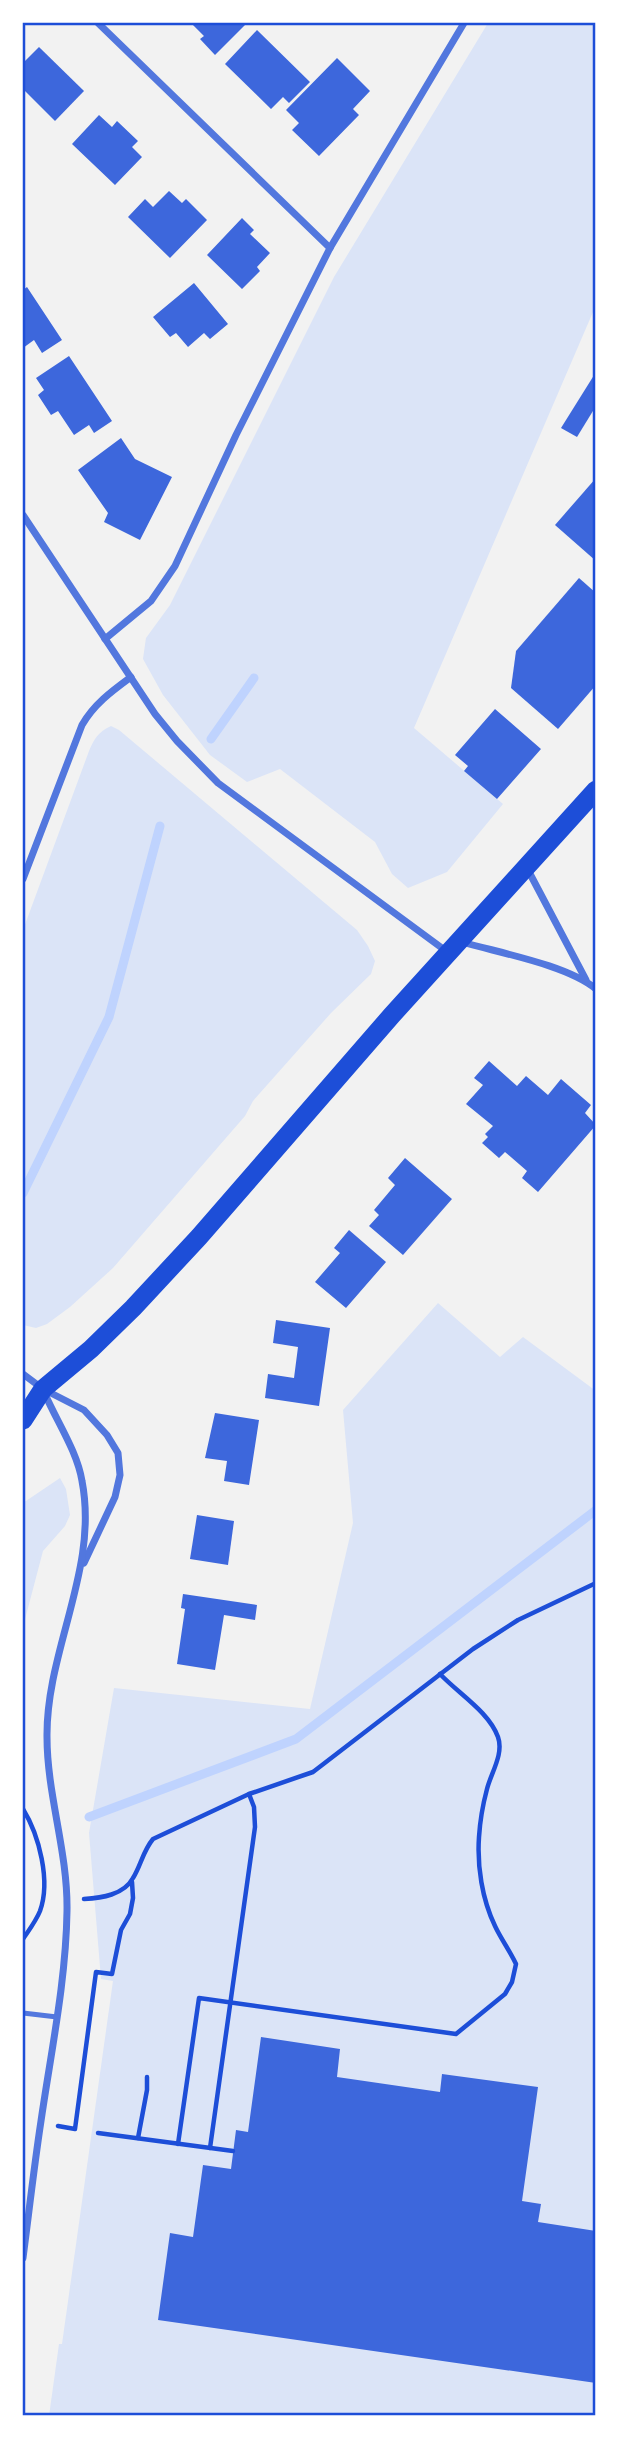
<svg xmlns="http://www.w3.org/2000/svg" width="619" height="2439" viewBox="0 0 619 2439" font-family="Roboto,sans-serif">
	<style>
		.green { fill: #dbe4f7 }
		.lines { fill: none; stroke-linecap: round; stroke-linejoin: round }
		.stream { stroke: #bfd3fe; stroke-width: 9 }
		.building { fill: #3d67dc }
		.path { stroke: #1d4ed8; stroke-width: 4.5 }
		.service { stroke: #5277de; stroke-width: 5 }
		.minor { stroke: #5277de; stroke-width: 7 }
		.trunk { stroke: #1d4ed8; stroke-width: 19 }
		.neatline { fill: none; stroke: #1d4ed8; stroke-width: 2.5 }
	</style>
	<rect width="100%" height="100%" fill="#f2f2f2"/>
	<g class="green">
		<polygon points="488,23 596,23 596,305 414,728 503,804 447,872 408,888 392,874 375,842 280,769 247,782 210,755 163,695 143,659 146,638 170,605 334,277"/>
		<path d="M111,726L119,730L357,930L368,946L375,961L371,974L331,1013L253,1101L245,1116L113,1268L70,1307L47,1324L36,1328L23,1325V930L89,751C94,739 98,732 111,726Z"/>
		<polygon points="438,1303 500,1357 523,1337 596,1391 596,2416 49,2416 59,2344 62,2344 113,1981 101,1979 89,1833 114,1688 310,1709 353,1523 343,1410"/>
		<polygon points="60,1478 66,1489 70,1515 65,1526 43,1551 23,1627 23,1503"/>
	</g>
	<g class="lines">
		<g class="stream">
			<polyline points="211,739 254,678"/>
			<polyline points="23,1193 109,1017 160,826"/>
			<polyline points="89,1817 296,1739 596,1510"/>
		</g>
	</g>
	<g class="building">
		<polygon points="191,23 247,23 215,55 200,39 204,36"/>
		<polygon points="257,30 310,82 289,103 283,97 271,109 225,64"/>
		<polygon points="39,47 84,91 55,121 23,89 23,63"/>
		<polygon points="337,58 370,91 353,109 359,115 319,156 292,130 299,123 286,110"/>
		<polygon points="99,115 112,127 117,121 138,141 132,147 142,157 115,185 72,144"/>
		<polygon points="169,191 182,203 186,199 207,220 170,258 128,217 145,199 153,207"/>
		<polygon points="242,218 254,230 250,234 270,253 257,267 260,271 242,289 207,255"/>
		<polygon points="194,283 228,324 210,339 204,333 188,347 176,333 170,337 153,317"/>
		<polygon points="27,287 62,340 42,353 34,340 23,348 23,290"/>
		<polygon points="69,356 112,421 94,433 89,425 74,435 58,411 51,415 38,395 44,390 36,378"/>
		<polygon points="596,372 596,406 577,437 561,428"/>
		<polygon points="121,438 135,459 172,477 140,540 104,522 108,513 78,470"/>
		<polygon points="596,478 596,561 555,525"/>
		<polygon points="579,578 596,593 596,685 558,729 511,688 516,651"/>
		<polygon points="495,709 541,749 497,799 464,771 468,766 455,755"/>
		<polygon points="489,1061 517,1086 526,1076 548,1095 561,1079 591,1105 585,1113 596,1125 538,1192 522,1178 527,1171 505,1152 499,1158 482,1143 488,1137 485,1134 493,1126 466,1104 483,1085 474,1078"/>
		<polygon points="405,1158 452,1199 403,1255 369,1226 379,1215 374,1210 395,1185 388,1178"/>
		<polygon points="349,1230 386,1262 346,1308 315,1282 340,1253 334,1248"/>
		<polygon points="276,1320 330,1328 319,1406 265,1398 268,1374 294,1378 298,1347 273,1343"/>
		<polygon points="215,1413 259,1420 249,1485 224,1481 227,1461 205,1458"/>
		<polygon points="197,1515 234,1521 228,1565 190,1559"/>
		<polygon points="183,1594 257,1605 255,1620 224,1615 215,1670 177,1664 185,1609 181,1608"/>
		<polygon points="261,2037 340,2049 337,2077 440,2092 442,2074 538,2087 522,2201 541,2204 538,2222 596,2231 596,2383 158,2320 170,2233 193,2237 203,2165 231,2169 236,2130 248,2132"/>
	</g>
	<g class="lines">
		<g class="path">
			<path d="M23,1809C39,1835 51,1881 40,1911C36,1921 29,1930 23,1939"/>
			<path d="M84,1899C101,1898 124,1895 133,1878C141,1865 143,1851 153,1839L249,1794L313,1772L473,1649L518,1620L596,1583"/>
			<polyline points="58,2126 75,2129 96,1972 112,1974 121,1930 130,1914 133,1898 132,1882"/>
			<polyline points="98,2133 233,2151"/>
			<polyline points="138,2138 147,2090 147,2077"/>
			<path d="M178,2144L199,1998L456,2034L505,1994L512,1982L516,1964C510,1951 501,1939 495,1926C482,1899 477,1866 479,1837C480,1821 483,1804 487,1789C491,1773 504,1754 498,1737C489,1712 459,1694 440,1674"/>
			<polyline points="210,2148 255,1827 254,1807 249,1794"/>
		</g>
		<polyline class="service" points="23,2013 57,2017"/>
		<g class="minor">
			<polyline points="98,23 330,248"/>
			<polyline points="23,515 155,714 177,741 218,783 446,951"/>
			<polyline points="105,639 151,601 175,566 236,435 330,248 464,23"/>
			<polyline points="528,870 586,980"/>
			<path d="M23,879L82,725C94,704 112,691 131,677"/>
			<path d="M462,942C500,953 567,965 596,989"/>
			<polyline points="23,1374 43,1389 84,1410 107,1435 118,1453 120,1475 115,1497 84,1563"/>
			<path d="M23,2258C29,2212 34,2167 41,2121C51,2052 66,1981 67,1911C68,1852 47,1795 47,1737C46,1650 99,1569 82,1481C77,1451 57,1422 45,1394"/>
		</g>
		<polyline class="trunk" points="23,1420 43,1389 91,1349 133,1308 199,1237 392,1015 596,790"/>
	</g>
	<rect width="619" height="2439" fill="none" stroke="#ffffff" stroke-width="49"/>
	<rect x="24" y="24" width="570" height="2390" class="neatline"/>
</svg>
